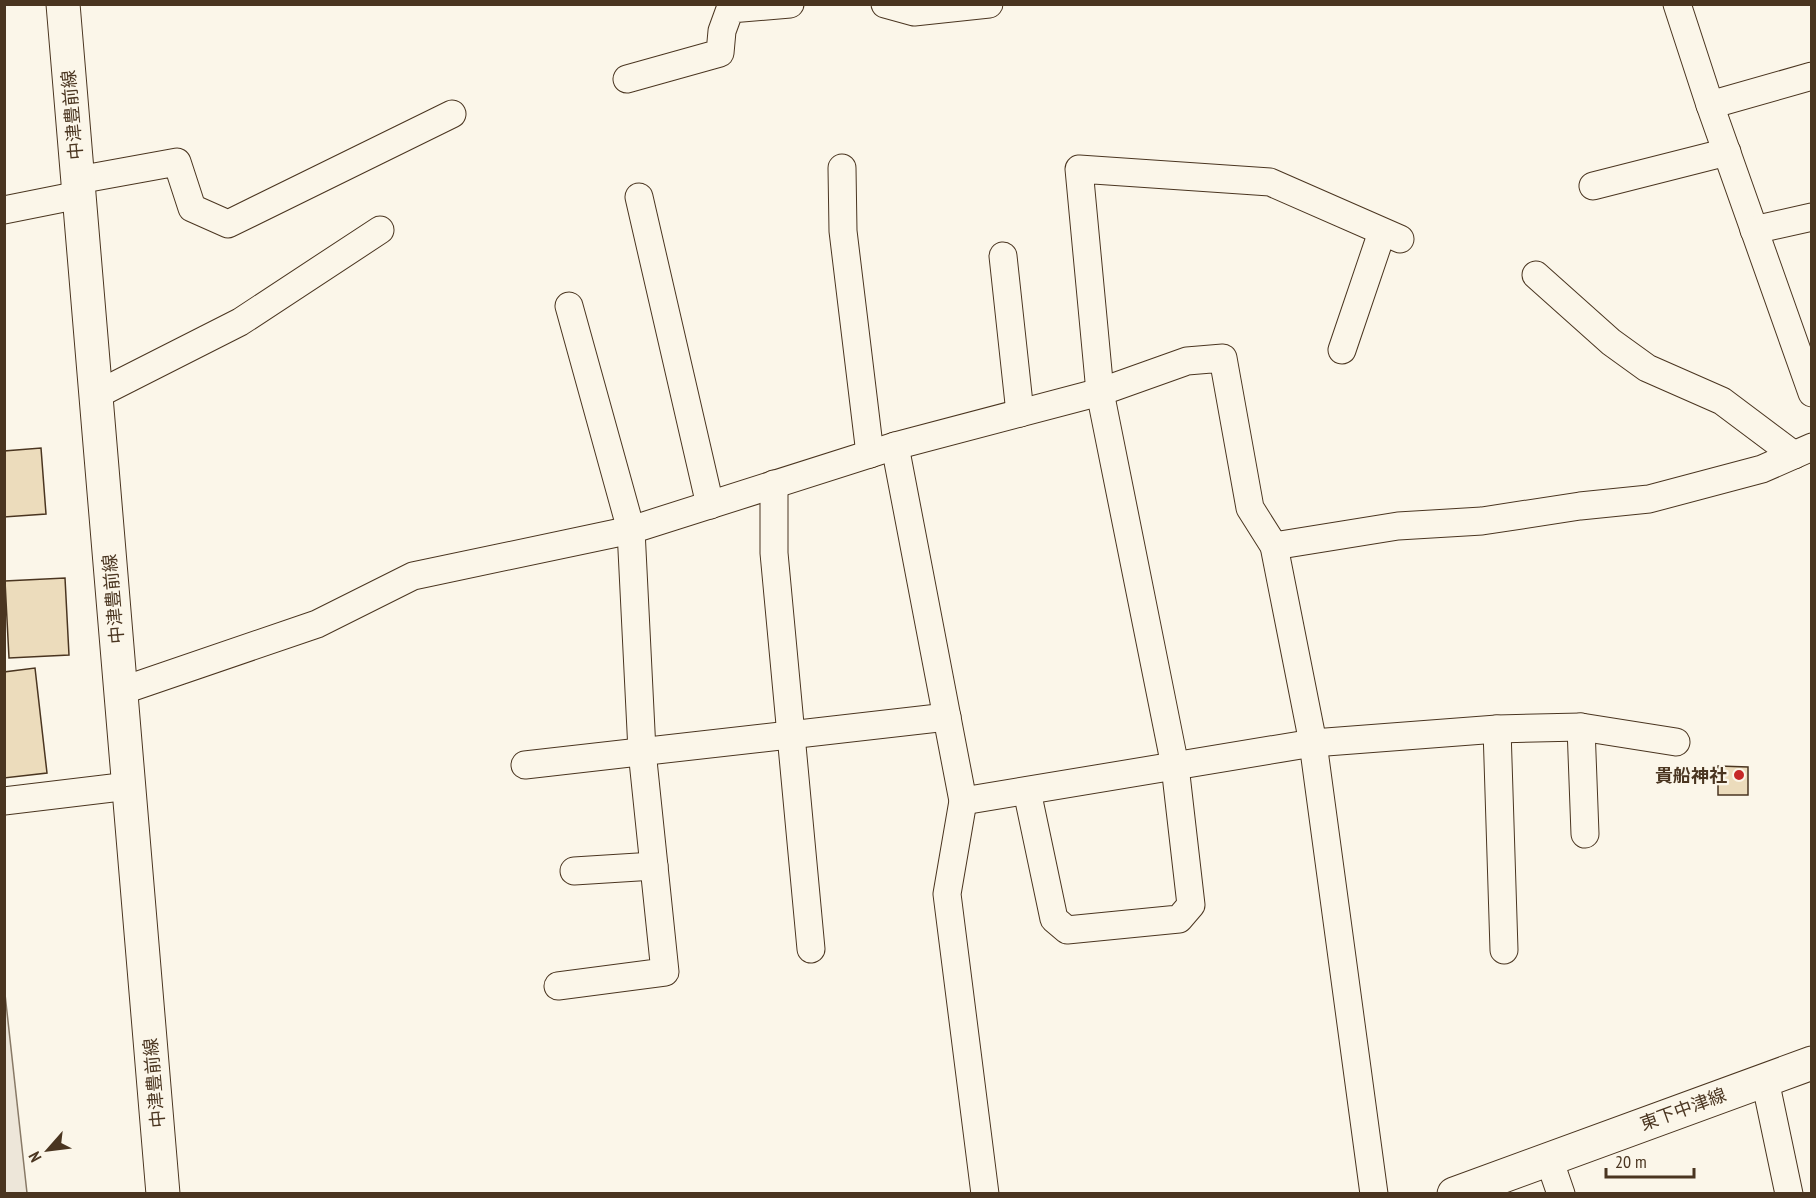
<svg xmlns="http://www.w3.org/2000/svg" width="1816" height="1198" viewBox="0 0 1816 1198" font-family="'PT Sans Narrow','Noto Sans JP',sans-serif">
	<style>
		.green { fill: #ede6d9; stroke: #887966; stroke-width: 1.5 }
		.building { fill: #ecdcbc; stroke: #4a3520; stroke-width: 1.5 }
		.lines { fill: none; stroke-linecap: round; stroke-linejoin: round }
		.minor-casing { stroke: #4a3520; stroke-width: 29 }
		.secondary-casing { stroke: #4a3520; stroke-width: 35 }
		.primary-casing { stroke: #4a3520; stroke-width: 35 }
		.minor { stroke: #fbf6e9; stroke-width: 27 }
		.secondary { stroke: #fbf6e9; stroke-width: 33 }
		.primary { stroke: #fbf6e9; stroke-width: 33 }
		.poi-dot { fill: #c62828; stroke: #fbf6e9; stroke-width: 2 }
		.labels { text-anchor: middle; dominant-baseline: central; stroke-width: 4.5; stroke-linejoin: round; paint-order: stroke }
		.street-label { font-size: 18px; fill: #4a3520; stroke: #fbf6e9 }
		.poi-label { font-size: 18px; font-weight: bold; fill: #4a3520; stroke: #fbf6e9; text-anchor: end }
	</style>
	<rect width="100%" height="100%" fill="#fbf6e9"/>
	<polygon class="green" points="5,994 27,1193 5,1193"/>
	<g class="building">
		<polygon points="41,448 46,514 4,517 4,451"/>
		<polygon points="65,578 69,655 9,658 5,581"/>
		<polygon points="35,668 47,773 4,778 4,672"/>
		<polygon points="1718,766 1748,767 1748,795 1718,795"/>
	</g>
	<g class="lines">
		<g class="minor-casing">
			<g id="minor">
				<polyline points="885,4 914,12 989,4"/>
				<polyline points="1677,4 1710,105 1812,393"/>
				<polyline points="627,79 720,53 722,31 730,9 790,4"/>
				<polyline points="1710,105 1812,76"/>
				<polyline points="842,168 843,231 870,454"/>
				<polyline points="78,180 177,162 192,208 228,224 452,114"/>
				<polyline points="1593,186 1727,152"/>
				<polyline points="639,197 710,505"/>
				<polyline points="4,210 79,195"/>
				<polyline points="1754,230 1812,217"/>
				<polyline points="1003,256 1020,413"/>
				<polyline points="1536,275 1611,342 1647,368 1722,401 1794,455"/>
				<polyline points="1342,350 1382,232"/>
				<polyline points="96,395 240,322 380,230"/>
				<polyline points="895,446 963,801 947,894 985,1194"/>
				<polyline points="774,484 774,553 811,949"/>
				<polyline points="1274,546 1398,526 1482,521 1580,506 1649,499 1762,469 1812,447"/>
				<polyline points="121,691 317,624 413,576 631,530 895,446 1100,392 1187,361 1223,358 1250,508 1274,546 1313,743 1374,1194"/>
				<polyline points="1581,727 1585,834"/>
				<polyline points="1497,729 1504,950"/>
				<polyline points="525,765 947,717"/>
				<polyline points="1027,791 1054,919 1067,930 1179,919 1191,905 1175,766 1100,392 1079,169 1270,182 1400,239"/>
				<polyline points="4,801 129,786"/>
				<polyline points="963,801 1313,743 1497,729 1581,727 1676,742"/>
				<polyline points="574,871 654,866"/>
				<polyline points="558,986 665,972 642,751 631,530 569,306"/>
				<polyline points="1765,1080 1789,1194"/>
				<polyline points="1549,1159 1561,1194"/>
			</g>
		</g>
		<g class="secondary-casing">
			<polyline id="secondary" points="1454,1194 1812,1063"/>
		</g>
		<g class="primary-casing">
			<polyline id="primary" points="63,4 163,1194"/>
		</g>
		<use href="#minor" class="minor"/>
		<use href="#secondary" class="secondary"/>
		<use href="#primary" class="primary"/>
	</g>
	<circle class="poi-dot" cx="1739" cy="775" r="6"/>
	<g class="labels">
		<g class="street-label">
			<text transform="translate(72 115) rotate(-95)">中津豊前線</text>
			<text transform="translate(113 599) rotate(-95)">中津豊前線</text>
			<text transform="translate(154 1083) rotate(-95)">中津豊前線</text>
			<text transform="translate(1683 1109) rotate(-20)">東下中津線</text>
		</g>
		<g class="poi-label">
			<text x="1727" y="775">貴船神社</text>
		</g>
	</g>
	<rect width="1816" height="1198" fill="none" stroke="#4a3520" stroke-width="12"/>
	<g transform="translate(48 1150) rotate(242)" stroke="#fbf6e9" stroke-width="4.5" paint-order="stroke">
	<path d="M0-4.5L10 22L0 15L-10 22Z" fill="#4a3520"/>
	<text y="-9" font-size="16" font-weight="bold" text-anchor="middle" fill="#4a3520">N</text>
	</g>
	<path d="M1606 1168v9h88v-9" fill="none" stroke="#4a3520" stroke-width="3"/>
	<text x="1615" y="1168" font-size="18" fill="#4a3520" stroke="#fbf6e9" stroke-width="4.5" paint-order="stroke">20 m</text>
</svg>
